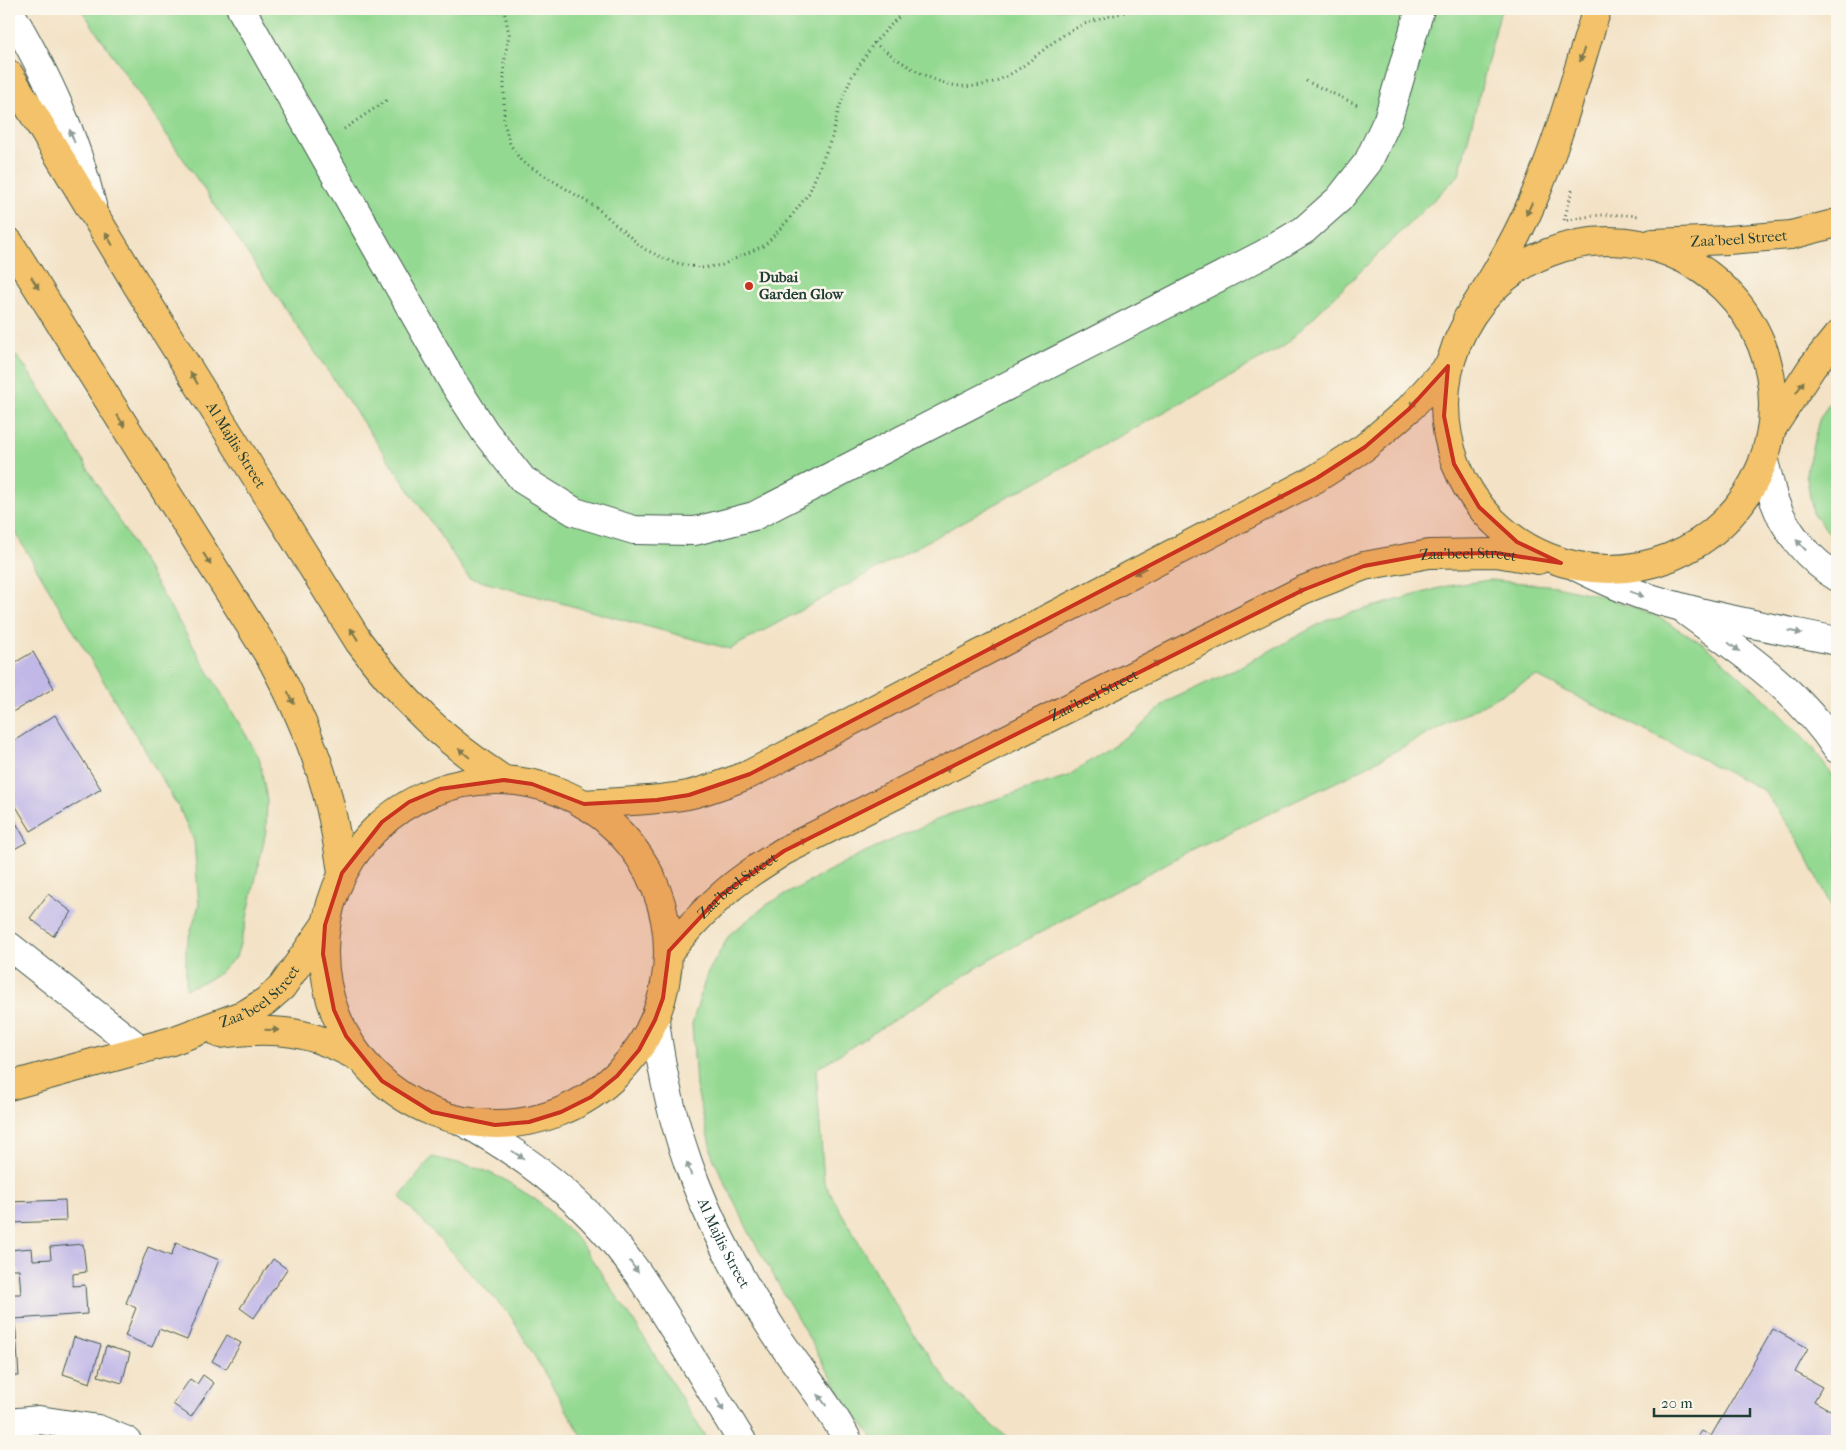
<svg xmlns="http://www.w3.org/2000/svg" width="1846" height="1450" viewBox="0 0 1846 1450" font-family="'IM FELL French Canon',serif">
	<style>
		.green { fill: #94d992; stroke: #5a8b63 }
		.building { fill: #c1b8e7 }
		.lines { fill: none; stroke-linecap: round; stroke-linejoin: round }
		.minor-casing { stroke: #3f564a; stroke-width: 30 }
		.major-casing { stroke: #3f564a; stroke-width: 30 }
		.highway-casing { stroke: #3f564a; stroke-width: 30 }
		.path { stroke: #3f564a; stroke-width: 3; stroke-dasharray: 1 4; stroke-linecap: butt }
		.minor { stroke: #fff; stroke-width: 28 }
		.major { stroke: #f3c26a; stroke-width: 28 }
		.highway { stroke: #f3c26a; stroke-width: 28 }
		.oneway { fill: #7e794c }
		.oneway2 { fill: #8f9e9a }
		.marked { fill: #c8321e; fill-opacity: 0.2; stroke: #c8321e; stroke-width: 4; stroke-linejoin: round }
		.poi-dot { fill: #c8321e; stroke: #fbf7ec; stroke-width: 2 }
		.labels { text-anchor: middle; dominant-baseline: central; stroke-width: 5; stroke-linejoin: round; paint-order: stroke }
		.street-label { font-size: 15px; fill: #1f3d34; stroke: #fbf7ec }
		.poi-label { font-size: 15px; font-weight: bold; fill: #1f3d34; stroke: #fbf7ec; text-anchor: start }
	</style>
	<rect width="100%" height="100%" fill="#fbf7ec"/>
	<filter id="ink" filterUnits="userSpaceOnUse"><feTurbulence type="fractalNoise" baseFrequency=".02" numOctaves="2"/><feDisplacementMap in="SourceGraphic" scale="10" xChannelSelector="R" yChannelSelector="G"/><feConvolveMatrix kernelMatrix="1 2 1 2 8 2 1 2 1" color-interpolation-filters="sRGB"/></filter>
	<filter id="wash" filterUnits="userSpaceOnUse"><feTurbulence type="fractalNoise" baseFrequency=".0096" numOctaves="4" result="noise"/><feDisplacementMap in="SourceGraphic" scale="20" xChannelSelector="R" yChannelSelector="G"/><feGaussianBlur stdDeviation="1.12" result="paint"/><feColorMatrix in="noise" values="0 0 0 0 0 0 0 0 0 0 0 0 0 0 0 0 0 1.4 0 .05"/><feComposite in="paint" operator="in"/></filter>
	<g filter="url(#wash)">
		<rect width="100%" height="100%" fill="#f3e2c6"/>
		<g class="green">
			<polygon points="81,9 1501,9 1459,175 1283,347 730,649 469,578"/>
			<polygon points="9,348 23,364 45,396 259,757 267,800 266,831 245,927 236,957 216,976 186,989 186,946 199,905 194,841 180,810 9,522"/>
			<polygon points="1837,389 1837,540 1831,535 1813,514 1806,473 1819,420"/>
			<polygon points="1490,580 1556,586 1604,597 1658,617 1705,645 1765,699 1813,748 1837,783 1837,918 1798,840 1763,790 1536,676 1349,776 1191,850 991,959 816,1069 824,1182 876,1273 915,1336 953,1389 997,1430 1015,1441 876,1441 848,1406 802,1326 750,1234 713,1158 696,1086 692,1024 707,974 730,934 768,904 856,856 950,814 1068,776 1134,731 1168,701 1230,672 1329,619 1447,586"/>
			<polygon points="432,1157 479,1168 503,1179 538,1201 580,1242 633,1320 708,1441 585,1441 510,1315 400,1197"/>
		</g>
		<g id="blocks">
			<g class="building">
				<polygon points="33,652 54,688 9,714 9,666"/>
				<polygon points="55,715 101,789 31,831 9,795 9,744"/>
				<polygon points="12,816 27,842 9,852 9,818"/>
				<polygon points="48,894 72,912 53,936 30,918"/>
				<polygon points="65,1200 66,1221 9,1223 9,1202"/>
				<polygon points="176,1243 219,1260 187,1340 159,1329 152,1347 125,1336 136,1308 126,1303 148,1247 171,1256"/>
				<polygon points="83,1244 86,1272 73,1274 73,1286 85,1285 87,1314 14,1319 13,1294 21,1294 19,1269 9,1269 9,1250 32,1248 33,1260 51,1259 50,1247"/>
				<polygon points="273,1259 287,1269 254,1318 240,1308"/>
				<polygon points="9,1293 16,1332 19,1376 9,1376"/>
				<polygon points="1773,1329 1808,1348 1795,1372 1822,1387 1814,1401 1837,1414 1837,1426 1829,1441 1695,1441 1702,1431 1711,1436"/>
				<polygon points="227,1335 241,1343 226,1369 212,1361"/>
				<polygon points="74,1337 101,1345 90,1383 63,1374"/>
				<polygon points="106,1346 130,1353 122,1383 98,1376"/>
				<polygon points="203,1375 214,1383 191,1417 173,1404 190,1379 197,1384"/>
			</g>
		</g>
	</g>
	<g filter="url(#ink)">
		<use href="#blocks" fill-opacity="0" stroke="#3f564a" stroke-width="1"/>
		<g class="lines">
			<g class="minor-casing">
				<g id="minor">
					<polyline points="241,9 453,382 485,432 523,480 575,512 634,530 695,531 754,516 1264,254 1304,230 1339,199 1368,162 1388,119 1420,9"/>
					<path d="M9,10C47,75 74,132 92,205"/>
					<path d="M1764,462C1768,474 1770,487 1774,500C1785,531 1809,560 1837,577"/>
					<path d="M1577,567C1599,578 1622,589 1647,597C1709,617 1774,628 1837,641"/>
					<path d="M1688,613C1744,654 1799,691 1837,749"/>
					<polyline points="9,946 141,1050"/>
					<path id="s1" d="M655,1020C669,1137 709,1233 774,1332C797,1367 829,1404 848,1441"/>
					<path d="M461,1121C527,1156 586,1203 631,1264C649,1287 663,1313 679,1337C700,1372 721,1407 742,1441"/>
					<polyline points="9,1423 39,1420 98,1429 127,1441"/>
				</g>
			</g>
			<g class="major-casing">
				<g id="major">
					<path id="s2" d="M9,74L160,323L359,642C402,700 444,741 504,780"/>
					<circle cx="1609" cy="405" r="164"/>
					<path d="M9,242L273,662C294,702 313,742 325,786C333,815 338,844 342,873"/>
					<path id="s3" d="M1653,243L1728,240L1791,235L1837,223"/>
					<polyline points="1773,427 1812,367 1837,336"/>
					<circle cx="496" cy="952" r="172"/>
					<path d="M584,804C619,802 654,801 688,795C709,790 730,782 750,774L1317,478L1365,447L1409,409L1448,366"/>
					<path id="s4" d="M669,951C685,932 701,914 720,897C739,879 762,865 784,851L1303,590L1364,566L1429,554L1496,553L1538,560"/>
					<path d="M220,1034C276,1026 312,1031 361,1059"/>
					<path id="s5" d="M9,1086L172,1041L247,1013L266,1001L282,987L325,925"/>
				</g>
			</g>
			<g class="highway-casing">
				<path id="highway" d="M1467,319C1492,281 1515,242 1533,200C1560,138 1577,72 1597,9"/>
			</g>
			<g class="path">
				<polyline points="504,9 509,34 504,64 504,122 510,144 521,161 597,208 644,249 672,262 701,268 722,265 765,245 790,218 809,193 832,137 839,108 851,78 874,43 906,9"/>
				<path d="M874,43C922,77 964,107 1020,68C1039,55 1055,38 1076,28C1095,18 1115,16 1134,9"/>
				<polyline points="1306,81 1360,106"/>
				<polyline points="344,129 387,100"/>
				<path d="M1572,190L1564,221C1592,215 1610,213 1639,216"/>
			</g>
			<use href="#minor" class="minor"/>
			<use href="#major" class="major"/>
			<use href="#highway" class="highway"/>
		</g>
		<defs><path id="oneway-solid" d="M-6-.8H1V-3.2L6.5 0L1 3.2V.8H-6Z" transform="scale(1.25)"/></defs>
		<g class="oneway">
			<use href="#oneway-solid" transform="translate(1582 55) rotate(108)"/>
			<use href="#oneway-solid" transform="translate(1529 209) rotate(115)"/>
			<use href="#oneway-solid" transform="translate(109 239) rotate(-121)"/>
			<use href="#oneway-solid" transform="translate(35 283) rotate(58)"/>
			<use href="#oneway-solid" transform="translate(194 378) rotate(-122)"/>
			<use href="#oneway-solid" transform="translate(1800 387) rotate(-57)"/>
			<use href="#oneway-solid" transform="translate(1415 402) rotate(132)"/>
			<use href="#oneway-solid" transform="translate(121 421) rotate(58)"/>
			<use href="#oneway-solid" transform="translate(1284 496) rotate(151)"/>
			<use href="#oneway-solid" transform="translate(207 559) rotate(58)"/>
			<use href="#oneway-solid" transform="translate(1140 571) rotate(153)"/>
			<use href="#oneway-solid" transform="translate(1298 592) rotate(-26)"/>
			<use href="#oneway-solid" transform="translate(354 634) rotate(-122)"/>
			<use href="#oneway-solid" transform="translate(996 646) rotate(153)"/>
			<use href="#oneway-solid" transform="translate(1153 665) rotate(-27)"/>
			<use href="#oneway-solid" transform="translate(291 698) rotate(63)"/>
			<use href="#oneway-solid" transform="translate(464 753) rotate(-141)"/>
			<use href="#oneway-solid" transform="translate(945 770) rotate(-27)"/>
			<use href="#oneway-solid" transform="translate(800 843) rotate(-27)"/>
			<use href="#oneway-solid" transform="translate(272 1030) rotate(2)"/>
		</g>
		<g class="oneway2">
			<use href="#oneway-solid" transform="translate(72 136) rotate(-111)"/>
			<use href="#oneway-solid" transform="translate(1801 545) rotate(-133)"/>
			<use href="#oneway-solid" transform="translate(1637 594) rotate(21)"/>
			<use href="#oneway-solid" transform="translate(1795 632) rotate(12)"/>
			<use href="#oneway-solid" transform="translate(1734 647) rotate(37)"/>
			<use href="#oneway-solid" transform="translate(518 1155) rotate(34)"/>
			<use href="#oneway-solid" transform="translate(689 1169) rotate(-109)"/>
			<use href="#oneway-solid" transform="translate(634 1267) rotate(54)"/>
			<use href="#oneway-solid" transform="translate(822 1400) rotate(-126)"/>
			<use href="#oneway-solid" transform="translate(720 1405) rotate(59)"/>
		</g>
	</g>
	<path class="marked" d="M1448,366L1444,416L1454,464L1479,507L1517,542L1561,563L1496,553L1429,554L1364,566L1303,590L784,851L721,895L669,951L663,998L655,1020L639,1050L617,1076L591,1097L561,1112L529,1122L495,1125L432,1112L382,1081L346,1036L334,1010L323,954L325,925L342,873L382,822L409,802L440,789L504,780L532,784L584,804L657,800L689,795L750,774L1317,478L1365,447L1409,409Z"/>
	<circle class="poi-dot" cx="749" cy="286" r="5"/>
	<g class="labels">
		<g class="street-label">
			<text stroke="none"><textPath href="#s3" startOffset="86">Zaa'beel Street</textPath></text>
			<text stroke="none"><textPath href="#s2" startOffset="435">Al Majlis Street</textPath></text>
			<text stroke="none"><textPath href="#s4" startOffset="905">Zaa'beel Street</textPath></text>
			<text stroke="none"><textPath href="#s4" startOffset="500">Zaa'beel Street</textPath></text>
			<text stroke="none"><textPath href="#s4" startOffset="95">Zaa'beel Street</textPath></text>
			<text stroke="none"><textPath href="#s5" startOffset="269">Zaa'beel Street</textPath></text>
			<text stroke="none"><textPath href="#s1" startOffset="235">Al Majlis Street</textPath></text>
		</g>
		<g class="poi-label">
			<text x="759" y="277">Dubai<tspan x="759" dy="17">Garden Glow</tspan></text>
		</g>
	</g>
	<rect width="1846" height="1450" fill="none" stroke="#fbf7ec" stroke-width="30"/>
	<path d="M1654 1408v8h96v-8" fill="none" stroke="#1f3d34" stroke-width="2.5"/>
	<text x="1661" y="1408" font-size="15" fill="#1f3d34" stroke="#fbf7ec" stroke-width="4" paint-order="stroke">20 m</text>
</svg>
